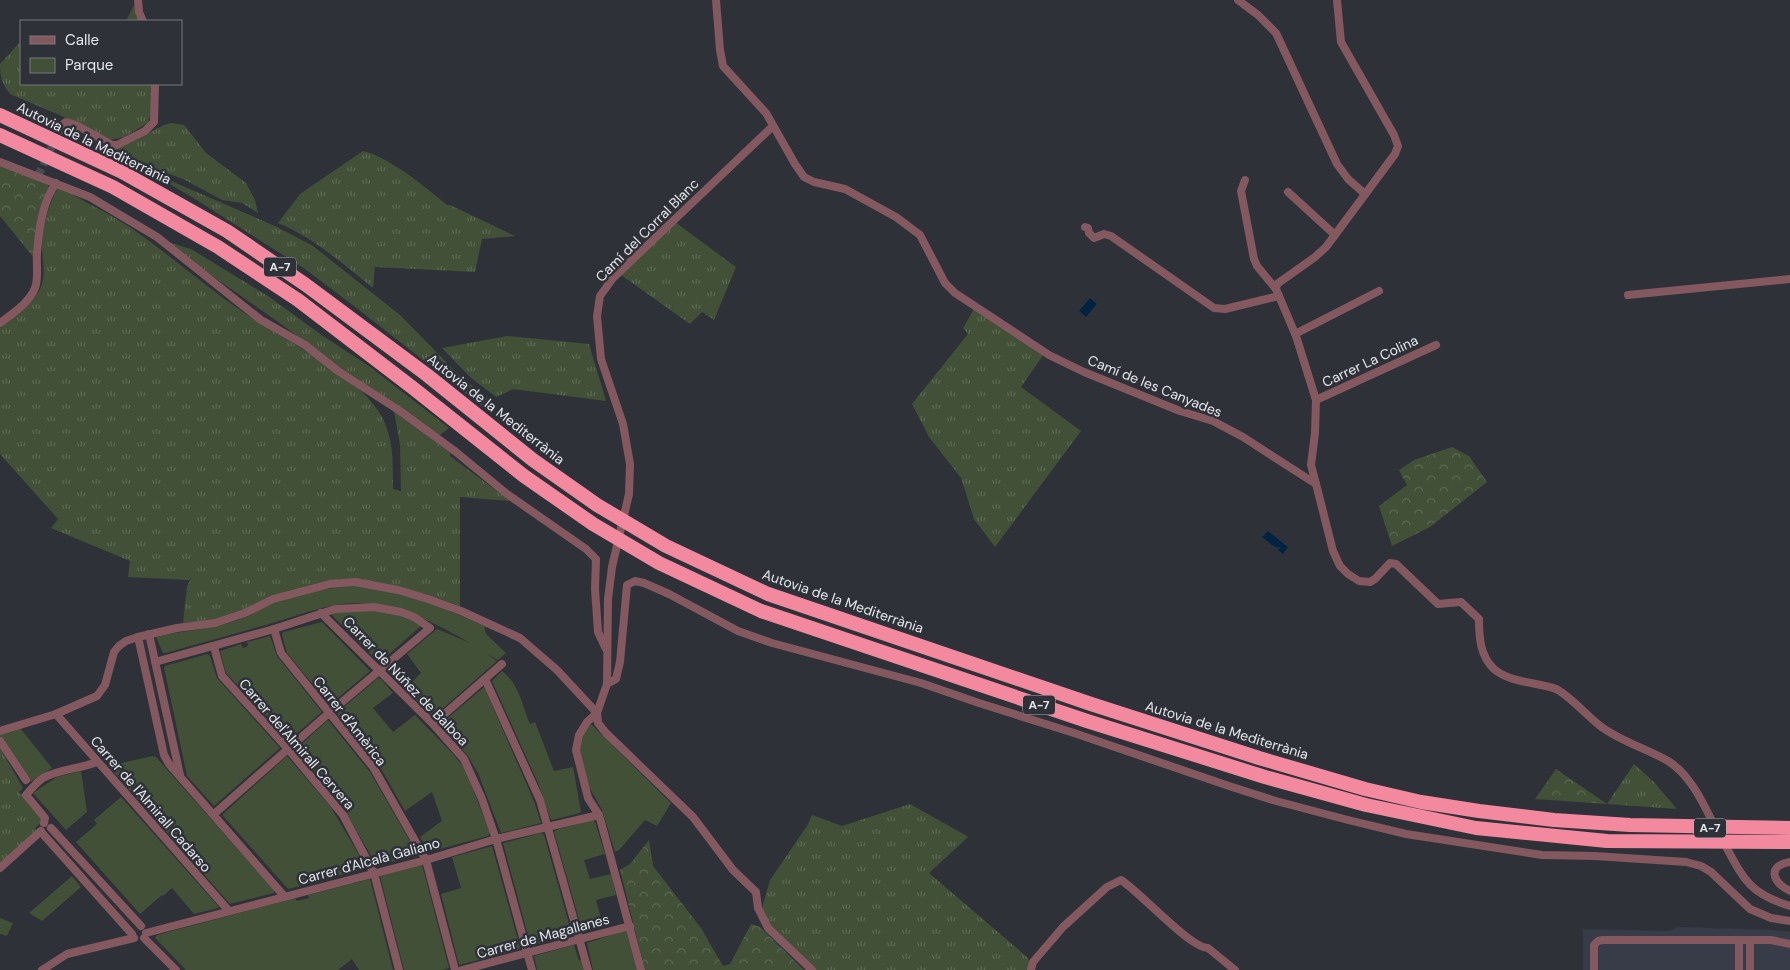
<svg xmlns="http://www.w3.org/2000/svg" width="1790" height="970" viewBox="0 0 1790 970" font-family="'DM Sans',sans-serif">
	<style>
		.built { fill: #383b48 }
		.grass { fill: url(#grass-tufts) }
		.forest { fill: url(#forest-crowns) }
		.green { fill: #415036 }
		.water { fill: url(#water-ripples) }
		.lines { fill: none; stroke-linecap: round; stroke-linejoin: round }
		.street-tunnel { stroke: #4a4c54; stroke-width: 8; stroke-dasharray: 8 4; stroke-linecap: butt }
		.street { stroke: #84585f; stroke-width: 8 }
		.highway { stroke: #f3899e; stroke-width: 14 }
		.labels { text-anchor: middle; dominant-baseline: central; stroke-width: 5; stroke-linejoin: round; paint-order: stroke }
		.shield { fill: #2f3139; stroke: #aeb0b6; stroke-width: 1 }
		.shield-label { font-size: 12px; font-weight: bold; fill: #e4e6eb }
		.street-label { font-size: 14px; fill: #e4e6eb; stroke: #2f3139 }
	</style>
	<defs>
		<pattern id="grass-tufts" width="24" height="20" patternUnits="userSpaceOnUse" patternTransform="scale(1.25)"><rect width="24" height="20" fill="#415036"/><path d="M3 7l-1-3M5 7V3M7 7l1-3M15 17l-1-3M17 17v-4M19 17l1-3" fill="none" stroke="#5c6953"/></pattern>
		<pattern id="forest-crowns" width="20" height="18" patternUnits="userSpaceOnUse" patternTransform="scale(1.25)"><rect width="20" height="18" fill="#415036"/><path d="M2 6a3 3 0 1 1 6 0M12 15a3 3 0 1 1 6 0" fill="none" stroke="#5c6953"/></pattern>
		<pattern id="water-ripples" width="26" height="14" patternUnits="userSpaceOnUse" patternTransform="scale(1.25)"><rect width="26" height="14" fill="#022241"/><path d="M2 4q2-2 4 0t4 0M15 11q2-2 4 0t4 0" fill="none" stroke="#27425d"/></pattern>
	</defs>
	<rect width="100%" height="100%" fill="#2f3139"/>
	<polygon class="built" points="1678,927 1774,930 1790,932 1790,970 1583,970 1583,929 1668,931"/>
	<g class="grass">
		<polygon points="134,5 140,21 126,21"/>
		<path d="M21,41V84H153L151,114L148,123L124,137L111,140L71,120L10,94C2,84 0,76 0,64Z"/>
		<polygon points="171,123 184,125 206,153 246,183 255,200 258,213 242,203 222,200 183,179 129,160 111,150 121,147 164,125"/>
		<path d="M363,151C391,158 425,187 447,205H450L515,236L482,239L475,272L375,267L373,288C343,264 314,238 278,223L300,194Z"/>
		<polygon points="146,170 277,227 313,246 400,315 456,372 494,404 483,407 354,306 305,269 195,199"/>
		<path d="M59,186C83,202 110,213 134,230C171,256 205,286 243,312C284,341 352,370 379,412C394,436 393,462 393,489L401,491L400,445L394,411L450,453V456L510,501L460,497V606L431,596L360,579L269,597L227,618L183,623L187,586L192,577L189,580L128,577L130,561L51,528L58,519L0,454V328C14,317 30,306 39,291C48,276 41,257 42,241C44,221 49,204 59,186Z"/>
		<polygon points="675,222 736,267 714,320 702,312 690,324 621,275"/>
		<polygon points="161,240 191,249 268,296 323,336 369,366 449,428 436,438 281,324"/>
		<polygon points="974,309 1044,354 1021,387 1081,431 995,547 974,519 961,478 929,437 912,404 968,334 963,328"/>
		<polygon points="507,336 589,344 606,401 513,389 496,397 470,377 442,348"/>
		<polygon points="0,748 23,788 19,792 44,820 35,828 37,831 0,865"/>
		<polygon points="1634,764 1653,781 1677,809 1607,804"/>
		<polygon points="910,804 967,836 968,837 929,873 1027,957 1031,963 1028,970 816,970 767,923 762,908 770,880 807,826 812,815 842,826"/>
	</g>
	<g class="forest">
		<polygon points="0,163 48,185 49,189 34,258 0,216"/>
		<polygon points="1452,447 1469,456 1487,482 1430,527 1392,546 1379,506 1407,485 1399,470 1414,460"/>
		<polygon points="1556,769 1607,804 1535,799"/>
		<polygon points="649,840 653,866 701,928 723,966 730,964 751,924 760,927 804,970 645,970 620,870 630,864"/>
	</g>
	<g class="green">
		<path d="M359,586C403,591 444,608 484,626L486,634L506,653L498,660L487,654L497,661L433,717L405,689L421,673L407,654L437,629L470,643C435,623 401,605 360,603C332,602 306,613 279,621C242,632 204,642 166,653H163L156,637C186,630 217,629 246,617C254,614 261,607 269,604C297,594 329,587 359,586Z"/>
		<path d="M352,609C375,611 403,610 422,625L379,663L331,614V613Z"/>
		<polygon points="322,622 370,671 331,704 328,703 287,653 282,635 283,632"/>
		<polygon points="270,636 277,656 322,712 289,740 226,673 220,651 241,644 243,648 248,646 247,642"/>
		<polygon points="207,654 210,656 217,678 280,748 214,806 187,776 164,668 165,666"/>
		<path d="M502,671C520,685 521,703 530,724L535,722L554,771L573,767L581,811L580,813L552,820L550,818L538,783L492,681Z"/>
		<polygon points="378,678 381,679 393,693 373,708 393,732 415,715 454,755 462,765 469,779 490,833 488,836 429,852 420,837 442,821 432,792 405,811 380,767 338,715 338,712"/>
		<polygon points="484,687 534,801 541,823 501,833 478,773 468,756 441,726 441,724"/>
		<polygon points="328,720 370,772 418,855 377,866 337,797 295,750"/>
		<polygon points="588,725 592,725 671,803 657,826 645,820 619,850 615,852 602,810 588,785 580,749 583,733"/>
		<polygon points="20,728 52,768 31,782 0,736 0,734"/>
		<polygon points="153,756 156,757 274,890 274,893 230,904 111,769 112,765"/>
		<polygon points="287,756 330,806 367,868 288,889 223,816 223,814"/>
		<polygon points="81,771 87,812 66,830 33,793 57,777"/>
		<polygon points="121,797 219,907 218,908 194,914 172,888 163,896 162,895 140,914 76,842 97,824 94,820"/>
		<polygon points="593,820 595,822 605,854 584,860 590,879 611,874 616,895 596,900 603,926 584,931 582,930 554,832 556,830"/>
		<polygon points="541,833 544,835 572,934 533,945 530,943 503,843"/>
		<polygon points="492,846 520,947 518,950 459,965 441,894 461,888 452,857"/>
		<polygon points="422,864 449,968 442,970 404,970 380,876"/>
		<polygon points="72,876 81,887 42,921 29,913"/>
		<polygon points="370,879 393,970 359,970 352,959 338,970 186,970 155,938 157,935 295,898 297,901 309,898 308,895"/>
		<polygon points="0,918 13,923 7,936 0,934"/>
		<polygon points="626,930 637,970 593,970 587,943"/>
		<polygon points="574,945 579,961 583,959 586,970 537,970 534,956"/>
	</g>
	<g class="water">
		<polygon points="1090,298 1097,304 1086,317 1079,311"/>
		<polygon points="1268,531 1288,547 1283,554 1262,537"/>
	</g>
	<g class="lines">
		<polyline class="street-tunnel" points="38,176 62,125"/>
		<g class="street">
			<polyline points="138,0 139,12 143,21"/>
			<path d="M716,0L720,50L723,66L766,113L795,164L804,177L814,182L845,189L896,217L920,235L945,283L955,293L1049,355L1084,372L1180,411L1213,421L1243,437L1316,484L1333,551L1340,566L1348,574L1359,581L1370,582L1375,579L1390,563L1396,564L1438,604L1461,602L1479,619C1479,637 1480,656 1494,669C1510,683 1537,682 1556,689C1568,694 1590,719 1603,728C1623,742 1647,749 1668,761C1691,775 1704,805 1716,829"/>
			<polyline points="1238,0 1258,15 1276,33 1337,164 1348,179 1365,194"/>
			<polyline points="62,125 66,122 76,125 112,145 117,145 145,131 154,122 155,84"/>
			<polyline points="0,162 90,197 157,237 261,320 305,345 338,371 400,411 456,452 507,494 586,549 596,559 595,589 598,632 606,649"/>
			<polyline points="1245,180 1241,191 1254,259 1257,266 1276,289"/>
			<polyline points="1288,192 1335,235"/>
			<polyline points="1085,227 1088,228 1089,233 1094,238 1104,234 1111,236 1214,308 1225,309 1279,296"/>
			<polyline points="1628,295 1790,279"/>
			<path d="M0,323C13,313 29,303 35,288C39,277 36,264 37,253C39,229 42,203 56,183"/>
			<polyline points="1295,334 1379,291"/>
			<polyline points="1316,400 1436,345"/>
			<polyline points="1316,484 1311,465 1315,433 1316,400 1296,336 1276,289 1277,284 1315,257 1326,247 1395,154 1398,146 1394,135 1341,42 1337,0"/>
			<polyline points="321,613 433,724 464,759 482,799 496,839 532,970"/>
			<polyline points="274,629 281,653 373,767 426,860 455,970"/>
			<polyline points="149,634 180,775"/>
			<polyline points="138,637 164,755 169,764 284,896"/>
			<polyline points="214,647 222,676 288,749 343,815 374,873 399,970"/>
			<polyline points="155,662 274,629 335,609 374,607 401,612 414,617 430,628 329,713 214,814"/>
			<polyline points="485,679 540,800 588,970"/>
			<polyline points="607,684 616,679 620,662 627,585 635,581 644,583 669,594 738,631 772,643 921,683 979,703 1074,733 1229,786 1276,801 1348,820 1406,834 1542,855 1595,856 1686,862 1701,866 1711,872 1750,909 1771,918 1790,921"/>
			<polyline points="597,713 598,723 606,733 693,817 733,870 756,892 758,908 768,928 812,970"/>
			<polyline points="56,714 228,910"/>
			<polyline points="433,724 502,664"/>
			<polyline points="0,731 56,714 97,696 105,685 114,652 119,646 126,641 138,637 177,628 215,623 245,613 273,599 330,584 355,582 398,590 428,599 461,611 520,638 557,670 597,713"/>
			<polyline points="0,741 26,780"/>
			<path d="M44,823L45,818L26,795C31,789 37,782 43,778C60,769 79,769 97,762"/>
			<polyline points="51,828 141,926"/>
			<polyline points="42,833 132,934"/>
			<path d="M1723,841C1743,878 1748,893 1790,906"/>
			<path d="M1790,862C1766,866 1773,883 1790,891"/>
			<polyline points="0,868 41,831"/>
			<polyline points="146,933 426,860 496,839 599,815"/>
			<polyline points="144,938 176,970"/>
			<polyline points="42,970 67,954 134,938"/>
			<polyline points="462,970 630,926"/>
			<polyline points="641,970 601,822 599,815 588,798 576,750 579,735 587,722 597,713 607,684 608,599 612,567 629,494 630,464 623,424 601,359 597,316 600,296 613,278 773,126"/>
			<path d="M1031,970L1033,962L1063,927L1107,887L1121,880C1140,892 1190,948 1208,948L1235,970"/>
			<polyline points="1594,970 1594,945 1598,941 1603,940 1771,940 1790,944"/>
			<polyline points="1739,970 1739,940"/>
			<polyline points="1750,970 1750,940"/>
		</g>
		<g class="highway">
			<polyline points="0,115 122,172 227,231 306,285 427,375 533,460 597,505 666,546 768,594 1091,704 1259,758 1365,789 1421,802 1479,811 1554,820 1630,825 1790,828"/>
			<polyline points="0,135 113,187 218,247 298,300 413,388 524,476 593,524 659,563 761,611 1087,721 1265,777 1366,805 1476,828 1607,841 1790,842"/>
		</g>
	</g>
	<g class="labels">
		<g class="shield">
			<rect x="264" y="257.5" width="32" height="19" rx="4"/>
			<rect x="1023" y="695.5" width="32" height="19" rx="4"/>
			<rect x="1694" y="818.5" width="32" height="19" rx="4"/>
		</g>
		<g class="shield-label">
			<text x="280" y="267">A-7</text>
			<text x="1039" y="705">A-7</text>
			<text x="1710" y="828">A-7</text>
		</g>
		<g class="street-label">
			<text transform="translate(94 143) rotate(26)">Autovia de la Mediterrània</text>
			<text transform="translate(647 230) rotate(-45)">Camí del Corral Blanc</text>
			<text transform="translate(1370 361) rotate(-25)">Carrer La Colina</text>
			<text transform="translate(1155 386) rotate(22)">Camí de les Canyades</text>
			<text transform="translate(496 409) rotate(38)">Autovia de la Mediterrània</text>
			<text transform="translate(843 601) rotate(19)">Autovia de la Mediterrània</text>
			<text transform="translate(406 681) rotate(46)">Carrer de Núñez de Balboa</text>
			<text transform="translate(350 721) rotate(52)">Carrer d'Amèrica</text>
			<text transform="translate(1227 730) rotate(17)">Autovia de la Mediterrània</text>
			<text transform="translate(297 744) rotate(49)">Carrer del'Almirall Cervera</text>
			<text transform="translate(151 804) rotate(49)">Carrer de l'Almirall Cadarso</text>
			<text transform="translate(369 861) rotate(-15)">Carrer d'Alcalà Galiano</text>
			<text transform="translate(543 936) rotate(-15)">Carrer de Magallanes</text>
		</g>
	</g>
	<rect x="20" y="20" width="162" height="65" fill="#2f3139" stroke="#777980"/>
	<rect x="30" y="36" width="25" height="8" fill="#84585f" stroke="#777980"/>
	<text x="65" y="45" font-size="15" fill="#e4e6eb">Calle</text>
	<rect x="30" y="58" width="25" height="15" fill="#415036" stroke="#777980"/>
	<text x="65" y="70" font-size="15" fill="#e4e6eb">Parque</text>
</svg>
